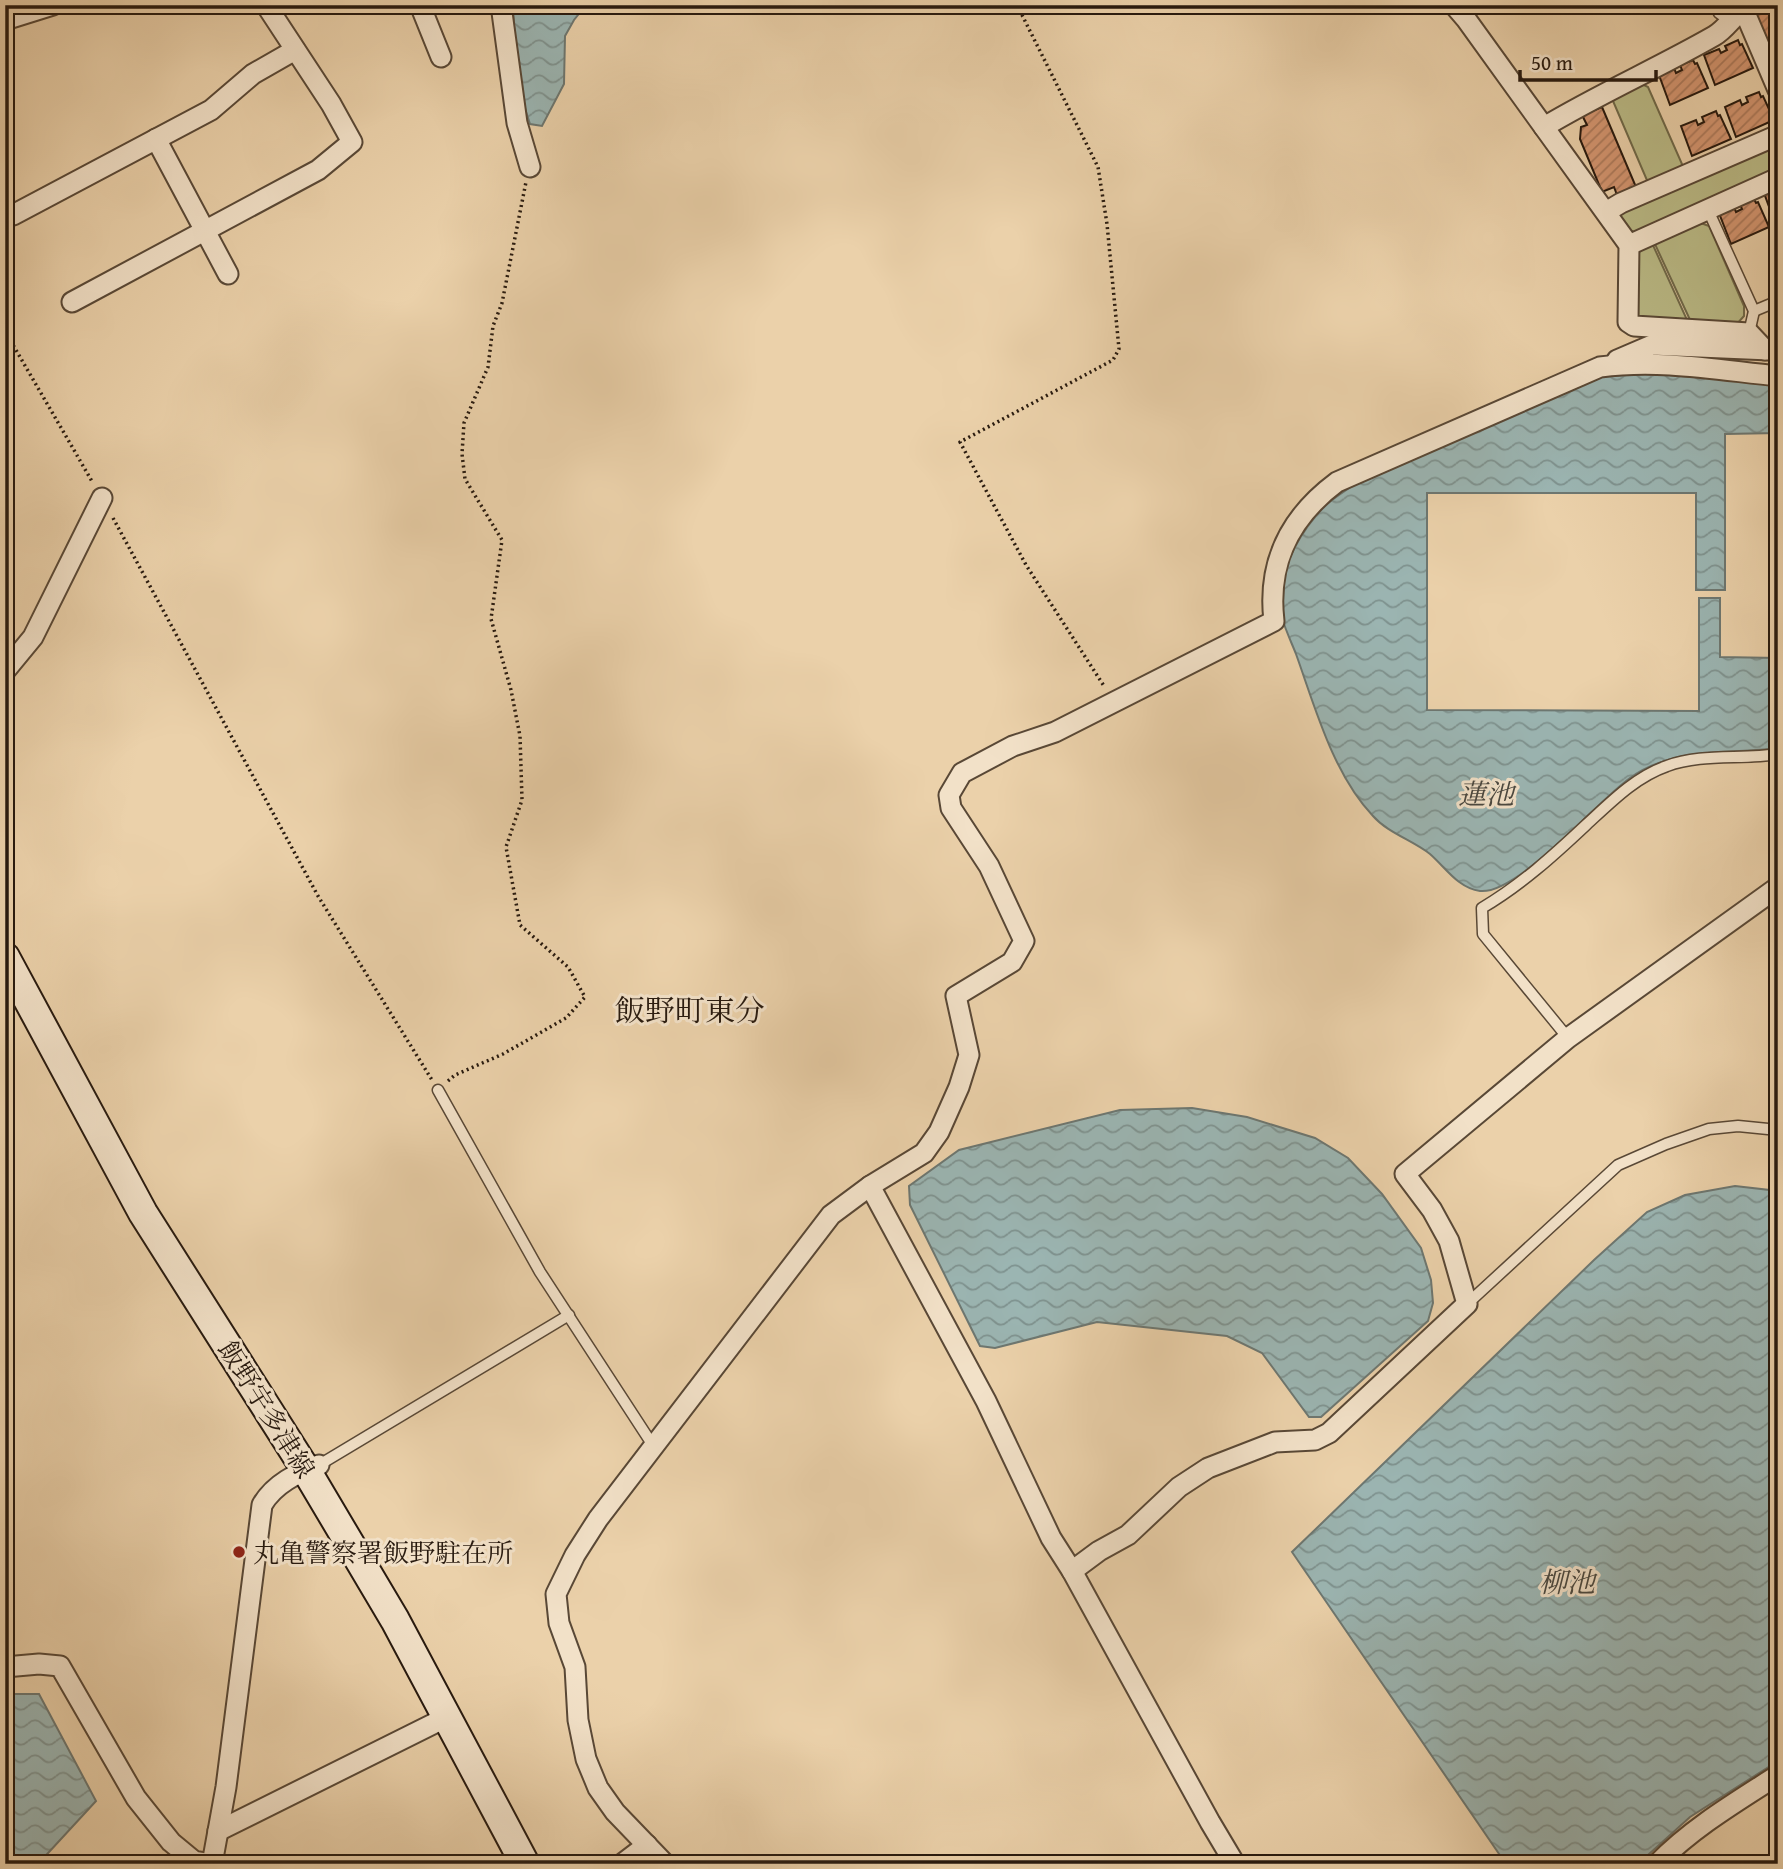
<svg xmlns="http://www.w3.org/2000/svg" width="1783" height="1869" viewBox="0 0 1783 1869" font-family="'Gentium Book Plus','Noto Serif JP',serif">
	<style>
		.park { fill: #baba86; stroke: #716a4a; stroke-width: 2 }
		.water { fill: url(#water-waves); stroke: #6d7771; stroke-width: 2 }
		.building { fill: url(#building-hatch); stroke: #281a0f; stroke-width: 2 }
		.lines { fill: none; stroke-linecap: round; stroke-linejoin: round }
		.lane-casing { stroke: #594836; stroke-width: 13 }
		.street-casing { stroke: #594836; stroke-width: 23 }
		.secondary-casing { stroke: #281a0f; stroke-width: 32 }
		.path { stroke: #281a0f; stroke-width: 3.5; stroke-dasharray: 2 3.5; stroke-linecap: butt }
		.lane { stroke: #f2e1c8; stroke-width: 10 }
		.street { stroke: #f2e1c8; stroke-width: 19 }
		.secondary { stroke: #f2e1c8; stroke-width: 28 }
		.poi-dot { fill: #8f2418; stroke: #f2e1c8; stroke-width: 2.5 }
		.labels { text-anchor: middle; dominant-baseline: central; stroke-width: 6; stroke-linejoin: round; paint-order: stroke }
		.street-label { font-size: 26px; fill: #281a0f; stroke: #f2e1c8 }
		.poi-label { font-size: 26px; fill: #281a0f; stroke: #f2e1c8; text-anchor: start }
		.water-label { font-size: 28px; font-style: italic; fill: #4a4840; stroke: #f2e1c8 }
		.quarter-label { font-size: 30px; fill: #281a0f; stroke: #f2e1c8 }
	</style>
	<defs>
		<pattern id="water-waves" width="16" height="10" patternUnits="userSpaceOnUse" patternTransform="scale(1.75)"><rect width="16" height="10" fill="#9bb5b2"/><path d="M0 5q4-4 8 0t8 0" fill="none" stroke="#7e928f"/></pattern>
		<pattern id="building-hatch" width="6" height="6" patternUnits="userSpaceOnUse" patternTransform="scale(1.75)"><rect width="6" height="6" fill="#d49671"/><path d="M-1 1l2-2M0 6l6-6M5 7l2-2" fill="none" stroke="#ac7a5b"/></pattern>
	</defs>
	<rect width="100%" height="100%" fill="#ebd1aa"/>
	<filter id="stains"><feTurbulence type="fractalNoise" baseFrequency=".00286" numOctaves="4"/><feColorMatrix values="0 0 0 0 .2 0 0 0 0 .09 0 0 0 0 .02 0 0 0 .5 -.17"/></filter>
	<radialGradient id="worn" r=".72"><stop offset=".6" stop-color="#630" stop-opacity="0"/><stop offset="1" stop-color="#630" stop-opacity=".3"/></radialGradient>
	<g class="park">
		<polygon points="1640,83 1648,87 1682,164 1679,173 1649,185 1613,101 1613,94"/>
		<polygon points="1778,144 1778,169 1635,232 1627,230 1621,223 1620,216 1625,208"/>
		<polygon points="1698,222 1709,226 1744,306 1744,316 1736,325 1691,322 1654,242"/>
		<polygon points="1652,243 1688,322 1636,318 1634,252"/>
	</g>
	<g class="water">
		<path d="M513,5H586L574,20L565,36L564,84L542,126L530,124C516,86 515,46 513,5Z"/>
		<path d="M1645,373L1778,384V433L1725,434V590H1696V493H1427V710L1699,711V598H1720V657L1778,658V748C1727,755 1674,746 1630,778C1597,801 1518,895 1480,891C1458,888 1446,868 1430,854C1412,840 1388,833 1373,816C1333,774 1315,707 1296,654C1291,641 1277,612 1278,599C1282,565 1301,530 1325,506C1333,498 1345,491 1355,484L1601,377Z"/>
		<polygon points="1192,1108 1247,1117 1315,1138 1348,1158 1382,1194 1421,1248 1431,1280 1433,1303 1428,1321 1321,1417 1309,1417 1262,1353 1227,1336 1097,1322 995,1348 980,1346 910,1205 909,1186 959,1150 1120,1110"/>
		<polygon points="1735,1186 1778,1191 1778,1761 1690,1817 1638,1864 1506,1864 1292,1552 1594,1260 1647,1212 1685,1195"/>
		<polygon points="5,1694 39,1694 96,1801 38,1864 5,1864"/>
	</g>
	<g class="building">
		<polygon points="1770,8 1772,13 1778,10 1778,39 1766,44 1755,14"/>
		<polygon points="1738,40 1740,45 1742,44 1753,68 1715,85 1704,55 1719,49 1721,53 1727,50 1725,46"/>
		<polygon points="1693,60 1695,64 1697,63 1708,88 1670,105 1659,75 1674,68 1676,73 1682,70 1680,65"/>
		<polygon points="1759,92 1761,97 1763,96 1774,120 1736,137 1725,107 1740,100 1742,105 1748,102 1746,97"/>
		<polygon points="1602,107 1636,187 1617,195 1614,187 1602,192 1580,139 1581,127 1587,125 1582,115"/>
		<polygon points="1716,111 1718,116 1720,115 1731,139 1692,156 1681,126 1696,120 1698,125 1704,122 1702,117"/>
		<polygon points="1778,187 1778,222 1775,223 1764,193"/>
		<polygon points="1754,199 1756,203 1758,202 1769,227 1731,244 1719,213 1734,207 1736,212 1742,209 1740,204"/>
	</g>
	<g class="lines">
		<g class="lane-casing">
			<g id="lane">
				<polyline points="1715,5 1719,13 1730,21"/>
				<polyline points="1708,210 1754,311 1749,333"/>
				<polyline points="1754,311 1778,301"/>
				<path d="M1568,1038L1483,934L1482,908C1521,885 1553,856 1586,825C1610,803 1635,777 1667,766C1701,753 1742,760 1778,754"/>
				<polyline points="438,1090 540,1272 654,1447"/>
				<polyline points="1467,1304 1618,1165 1666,1144 1709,1129 1738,1126 1778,1130"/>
				<polyline points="319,1465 569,1315"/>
			</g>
		</g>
		<g class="street-casing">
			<g id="street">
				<polyline points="420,5 441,57"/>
				<polyline points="501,5 517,123 530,167"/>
				<polyline points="1454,5 1466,19 1629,245 1628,322 1634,326 1749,333 1765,350"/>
				<polyline points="1743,8 1778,90"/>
				<polyline points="5,20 53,5"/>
				<path d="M1544,127C1599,94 1658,68 1714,36C1728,28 1735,12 1750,5"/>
				<polyline points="156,139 228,274"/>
				<polyline points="1606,212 1621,203 1778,135"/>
				<polyline points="13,215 211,110 253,74 295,50"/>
				<polyline points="1629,245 1778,178"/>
				<polyline points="72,302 318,170 352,142 331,104 266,5"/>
				<polyline points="1617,360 1652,345 1770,350"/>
				<polyline points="5,671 33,637 102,498"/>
				<polyline points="870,1186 986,1401 1051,1538 1072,1571 1210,1822 1235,1864"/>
				<polyline points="1072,1571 1099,1551 1128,1535 1179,1487 1208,1468 1275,1442 1315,1440 1329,1433 1467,1304 1449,1241 1432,1210 1405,1174 1568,1038 1778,887"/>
				<path d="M5,1667L39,1664L60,1666L136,1798L171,1842L194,1861L212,1864L226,1787L262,1505C274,1484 297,1473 319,1465"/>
				<polyline points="218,1831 447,1717"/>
				<polyline points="622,1864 647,1845"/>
				<path d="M665,1864L615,1812L598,1788L586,1759L578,1720L575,1667L559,1623L556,1594L575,1555L598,1519L831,1215L870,1186L924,1153L939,1132L959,1087L969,1055L956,996L1012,962L1024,941L989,866L951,808L949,795L962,773L1013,746L1055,732L1274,621C1267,562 1290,517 1337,482L1600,367C1660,359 1718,370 1778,376"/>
				<path d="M1657,1864C1692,1828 1736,1802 1778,1775"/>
			</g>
		</g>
		<g class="secondary-casing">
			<polyline id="secondary" points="5,957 143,1213 306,1470 395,1620 525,1864"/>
		</g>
		<g class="path">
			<polyline points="1017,5 1098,167 1107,224 1119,349 1113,360 960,442 1026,565 1104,686"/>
			<polyline points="5,331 93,483"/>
			<polyline points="113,518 318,896 432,1080"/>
			<polyline points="448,1081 455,1075 503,1054 566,1018 585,997 568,967 520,925 506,847 522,800 520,736 511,690 491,619 502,540 465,479 462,454 464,423 488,367 493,326 502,303 526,182"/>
		</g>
		<use href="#lane" class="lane"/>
		<use href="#street" class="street"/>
		<use href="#secondary" class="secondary"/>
	</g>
	<circle class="poi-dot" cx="239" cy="1552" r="7"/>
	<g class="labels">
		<g class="street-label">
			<text transform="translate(267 1409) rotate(58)">飯野宇多津線</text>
		</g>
		<g class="poi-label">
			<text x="253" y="1552">丸亀警察署飯野駐在所</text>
		</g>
		<g class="water-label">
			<text x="1486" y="793">蓮池</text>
			<text x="1567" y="1581">柳池</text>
		</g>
		<g class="quarter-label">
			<text x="690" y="1010">飯野町東分</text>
		</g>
	</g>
	<rect width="1783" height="1869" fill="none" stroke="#ebd1aa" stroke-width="28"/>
	<rect x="7" y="7" width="1769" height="1855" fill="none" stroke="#281a0f" stroke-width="3.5"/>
	<rect x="14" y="14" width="1755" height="1841" fill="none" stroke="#281a0f" stroke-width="2"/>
	<path d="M1520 70v10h136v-10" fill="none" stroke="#281a0f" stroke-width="3.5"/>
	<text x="1531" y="70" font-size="21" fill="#281a0f" stroke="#f2e1c8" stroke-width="5" paint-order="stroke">50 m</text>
	<rect width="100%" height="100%" filter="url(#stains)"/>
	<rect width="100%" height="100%" fill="url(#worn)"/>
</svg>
